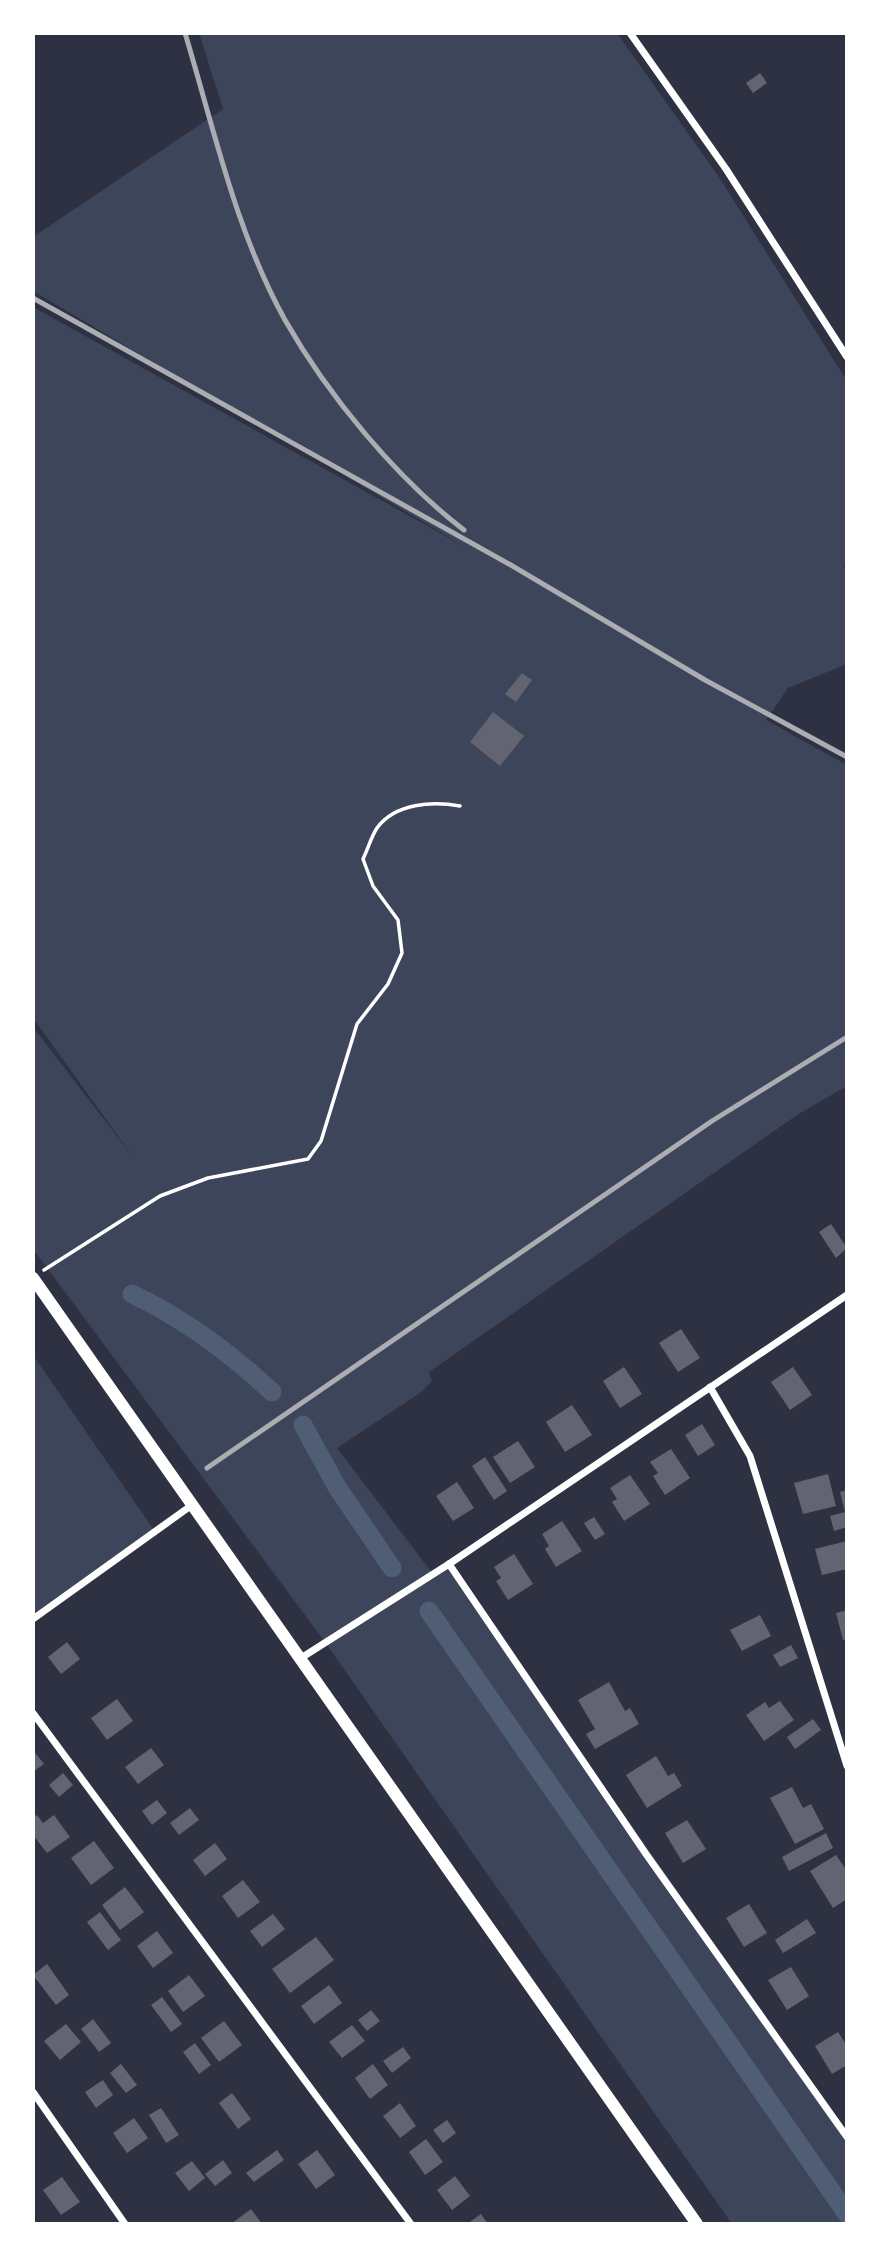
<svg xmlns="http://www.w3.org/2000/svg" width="880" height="2257" viewBox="0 0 880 2257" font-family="'DejaVu Sans',sans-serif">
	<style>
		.green { fill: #3c4559 }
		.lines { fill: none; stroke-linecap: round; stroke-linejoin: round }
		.canal { stroke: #4f5d75; stroke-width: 19 }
		.building { fill: #626471 }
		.path { stroke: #fff; stroke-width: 3.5 }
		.minor { stroke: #fff; stroke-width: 7 }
		.primary { stroke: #fff; stroke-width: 12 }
		.rail { stroke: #abadb3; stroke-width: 5 }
	</style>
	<rect width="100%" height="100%" fill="#2d3142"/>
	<g class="green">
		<polygon points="199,33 617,33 719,177 847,381 847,562 844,564 847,581 847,664 788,688 766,720 847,765 847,1086 797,1115 429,1372 432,1381 420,1393 337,1448 433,1574 449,1564 847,2134 847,2224 732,2224 325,1642 33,1249 33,1027 133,1157 33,1018 33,307 469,549 33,291 33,237 223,109"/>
		<polygon points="33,1355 156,1533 33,1619"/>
	</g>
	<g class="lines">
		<g class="canal">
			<path d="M132,1294C185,1319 229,1352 272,1392"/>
			<polyline points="303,1425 337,1487 392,1568"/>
			<polyline points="429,1611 847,2214"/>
		</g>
	</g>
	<g class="building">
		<polygon points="760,73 767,83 753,93 746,83"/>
		<polygon points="522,673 532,680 516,702 505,694"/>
		<polygon points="493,712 524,736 500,766 470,742"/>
		<polygon points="831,1224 847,1248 836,1258 819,1232"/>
		<polygon points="681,1329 700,1358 678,1372 659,1343"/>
		<polygon points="624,1367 642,1394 620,1408 603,1381"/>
		<polygon points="793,1367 812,1395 790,1410 771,1382"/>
		<polygon points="572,1405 592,1435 565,1452 546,1422"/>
		<polygon points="702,1424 715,1445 698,1456 685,1435"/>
		<polygon points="518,1441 535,1467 510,1483 493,1457"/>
		<polygon points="671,1449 690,1478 665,1495 653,1476 658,1473 650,1462"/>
		<polygon points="485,1457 507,1491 494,1500 472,1466"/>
		<polygon points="828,1474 836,1506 803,1514 794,1483"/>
		<polygon points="630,1475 650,1504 624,1521 612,1502 617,1499 610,1488"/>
		<polygon points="457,1482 474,1508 453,1521 436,1496"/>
		<polygon points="847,1490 847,1527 834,1531 830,1516 845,1512 840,1492"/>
		<polygon points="594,1517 605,1534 595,1540 584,1523"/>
		<polygon points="562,1521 582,1551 556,1567 545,1549 549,1546 542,1534"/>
		<polygon points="847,1541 847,1569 822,1575 815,1549"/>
		<polygon points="514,1554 533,1584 508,1600 496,1581 501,1578 494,1567"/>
		<polygon points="847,1610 847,1639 843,1640 836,1613"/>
		<polygon points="760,1615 771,1636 742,1651 730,1630"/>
		<polygon points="67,1642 80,1659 61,1674 48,1657"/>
		<polygon points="791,1645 798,1658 780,1667 773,1655"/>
		<polygon points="609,1682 625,1711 630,1708 639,1724 595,1749 586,1734 595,1729 578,1700"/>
		<polygon points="117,1699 133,1721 107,1740 91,1718"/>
		<polygon points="780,1701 794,1720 764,1741 746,1715 765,1702 769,1708"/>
		<polygon points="813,1719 821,1730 795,1749 787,1737"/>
		<polygon points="151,1748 164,1765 138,1784 125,1767"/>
		<polygon points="33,1750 44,1764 33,1772"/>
		<polygon points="656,1756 668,1776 674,1773 682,1786 647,1808 626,1775"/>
		<polygon points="63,1773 73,1785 59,1797 49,1785"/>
		<polygon points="792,1787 803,1808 811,1804 824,1829 795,1844 770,1798"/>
		<polygon points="157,1800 167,1813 152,1825 142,1811"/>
		<polygon points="190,1808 199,1820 179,1835 170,1823"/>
		<polygon points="37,1815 43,1823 54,1815 70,1837 47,1853 33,1835 33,1818"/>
		<polygon points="687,1820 706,1849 683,1863 665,1833"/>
		<polygon points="826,1833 833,1848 789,1871 782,1857"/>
		<polygon points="94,1841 114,1868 91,1885 71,1858"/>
		<polygon points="215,1843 227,1859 205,1876 193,1860"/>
		<polygon points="836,1855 847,1871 847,1899 833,1908 810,1871"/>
		<polygon points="243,1880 260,1902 238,1918 222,1896"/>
		<polygon points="125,1887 144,1912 120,1930 102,1905"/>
		<polygon points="749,1904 767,1933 744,1947 726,1918"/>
		<polygon points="100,1912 121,1940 108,1950 87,1922"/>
		<polygon points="273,1914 285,1929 262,1947 250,1931"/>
		<polygon points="807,1919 816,1933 783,1953 775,1940"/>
		<polygon points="157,1931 173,1953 153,1968 137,1946"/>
		<polygon points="316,1937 334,1960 290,1993 272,1969"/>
		<polygon points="47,1964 69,1995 56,2005 33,1975"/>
		<polygon points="791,1967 809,1996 787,2010 768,1980"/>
		<polygon points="189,1975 205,1996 183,2012 168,1991"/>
		<polygon points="329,1985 342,2003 314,2024 301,2006"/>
		<polygon points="162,1997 182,2024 171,2032 151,2005"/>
		<polygon points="371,2010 380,2021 367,2031 358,2020"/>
		<polygon points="93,2019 111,2043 99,2052 81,2029"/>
		<polygon points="224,2021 242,2045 219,2062 201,2038"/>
		<polygon points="66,2024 81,2042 60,2060 44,2041"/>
		<polygon points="352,2025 365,2041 342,2058 329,2042"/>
		<polygon points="838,2032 847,2046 847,2065 832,2074 815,2046"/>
		<polygon points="195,2043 211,2065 199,2074 183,2052"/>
		<polygon points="403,2047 411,2058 392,2073 383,2061"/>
		<polygon points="121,2064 137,2085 126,2093 110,2073"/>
		<polygon points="373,2064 388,2085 370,2099 355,2078"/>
		<polygon points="103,2080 113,2095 96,2108 85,2092"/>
		<polygon points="232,2093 251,2119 238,2129 219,2103"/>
		<polygon points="400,2103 416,2126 400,2138 383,2116"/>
		<polygon points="161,2108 179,2135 166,2143 149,2115"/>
		<polygon points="134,2118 148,2138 127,2153 113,2133"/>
		<polygon points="447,2120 456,2133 443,2143 433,2130"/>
		<polygon points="426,2139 443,2162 425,2175 409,2152"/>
		<polygon points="277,2150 284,2160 254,2182 246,2173"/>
		<polygon points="317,2150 335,2175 316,2189 298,2164"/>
		<polygon points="223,2160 232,2173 215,2186 205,2174"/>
		<polygon points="192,2161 205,2178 189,2191 175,2173"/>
		<polygon points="455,2176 470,2196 452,2210 437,2190"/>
		<polygon points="62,2177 80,2202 61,2215 43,2190"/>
		<polygon points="251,2209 262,2224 231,2224"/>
		<polygon points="481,2214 488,2224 467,2224"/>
	</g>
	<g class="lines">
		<path class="path" d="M44,1270L160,1196L208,1178L308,1159L321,1141L357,1024L388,984L402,953L398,920L373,886L363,859C368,849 371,837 377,828C395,803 433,801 460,806"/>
		<g class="minor">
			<polyline points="630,33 726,169 847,357"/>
			<polyline points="710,1387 750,1456 847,1766"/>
			<polyline points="449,1564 646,1854 847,2137"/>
			<polyline points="33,1619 192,1505"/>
			<polyline points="301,1658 449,1564 847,1295"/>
			<polyline points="33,1713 411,2224"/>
			<polyline points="33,2092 125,2224"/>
		</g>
		<polyline class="primary" points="33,1278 697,2224"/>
		<g class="rail">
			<path d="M185,33C214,129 236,232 285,320C327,394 396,478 464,530"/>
			<polyline points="33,298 509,564 705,680 847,757"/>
			<polyline points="207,1468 712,1121 847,1037"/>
		</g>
	</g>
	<rect width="880" height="2257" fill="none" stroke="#ffffff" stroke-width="70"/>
</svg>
